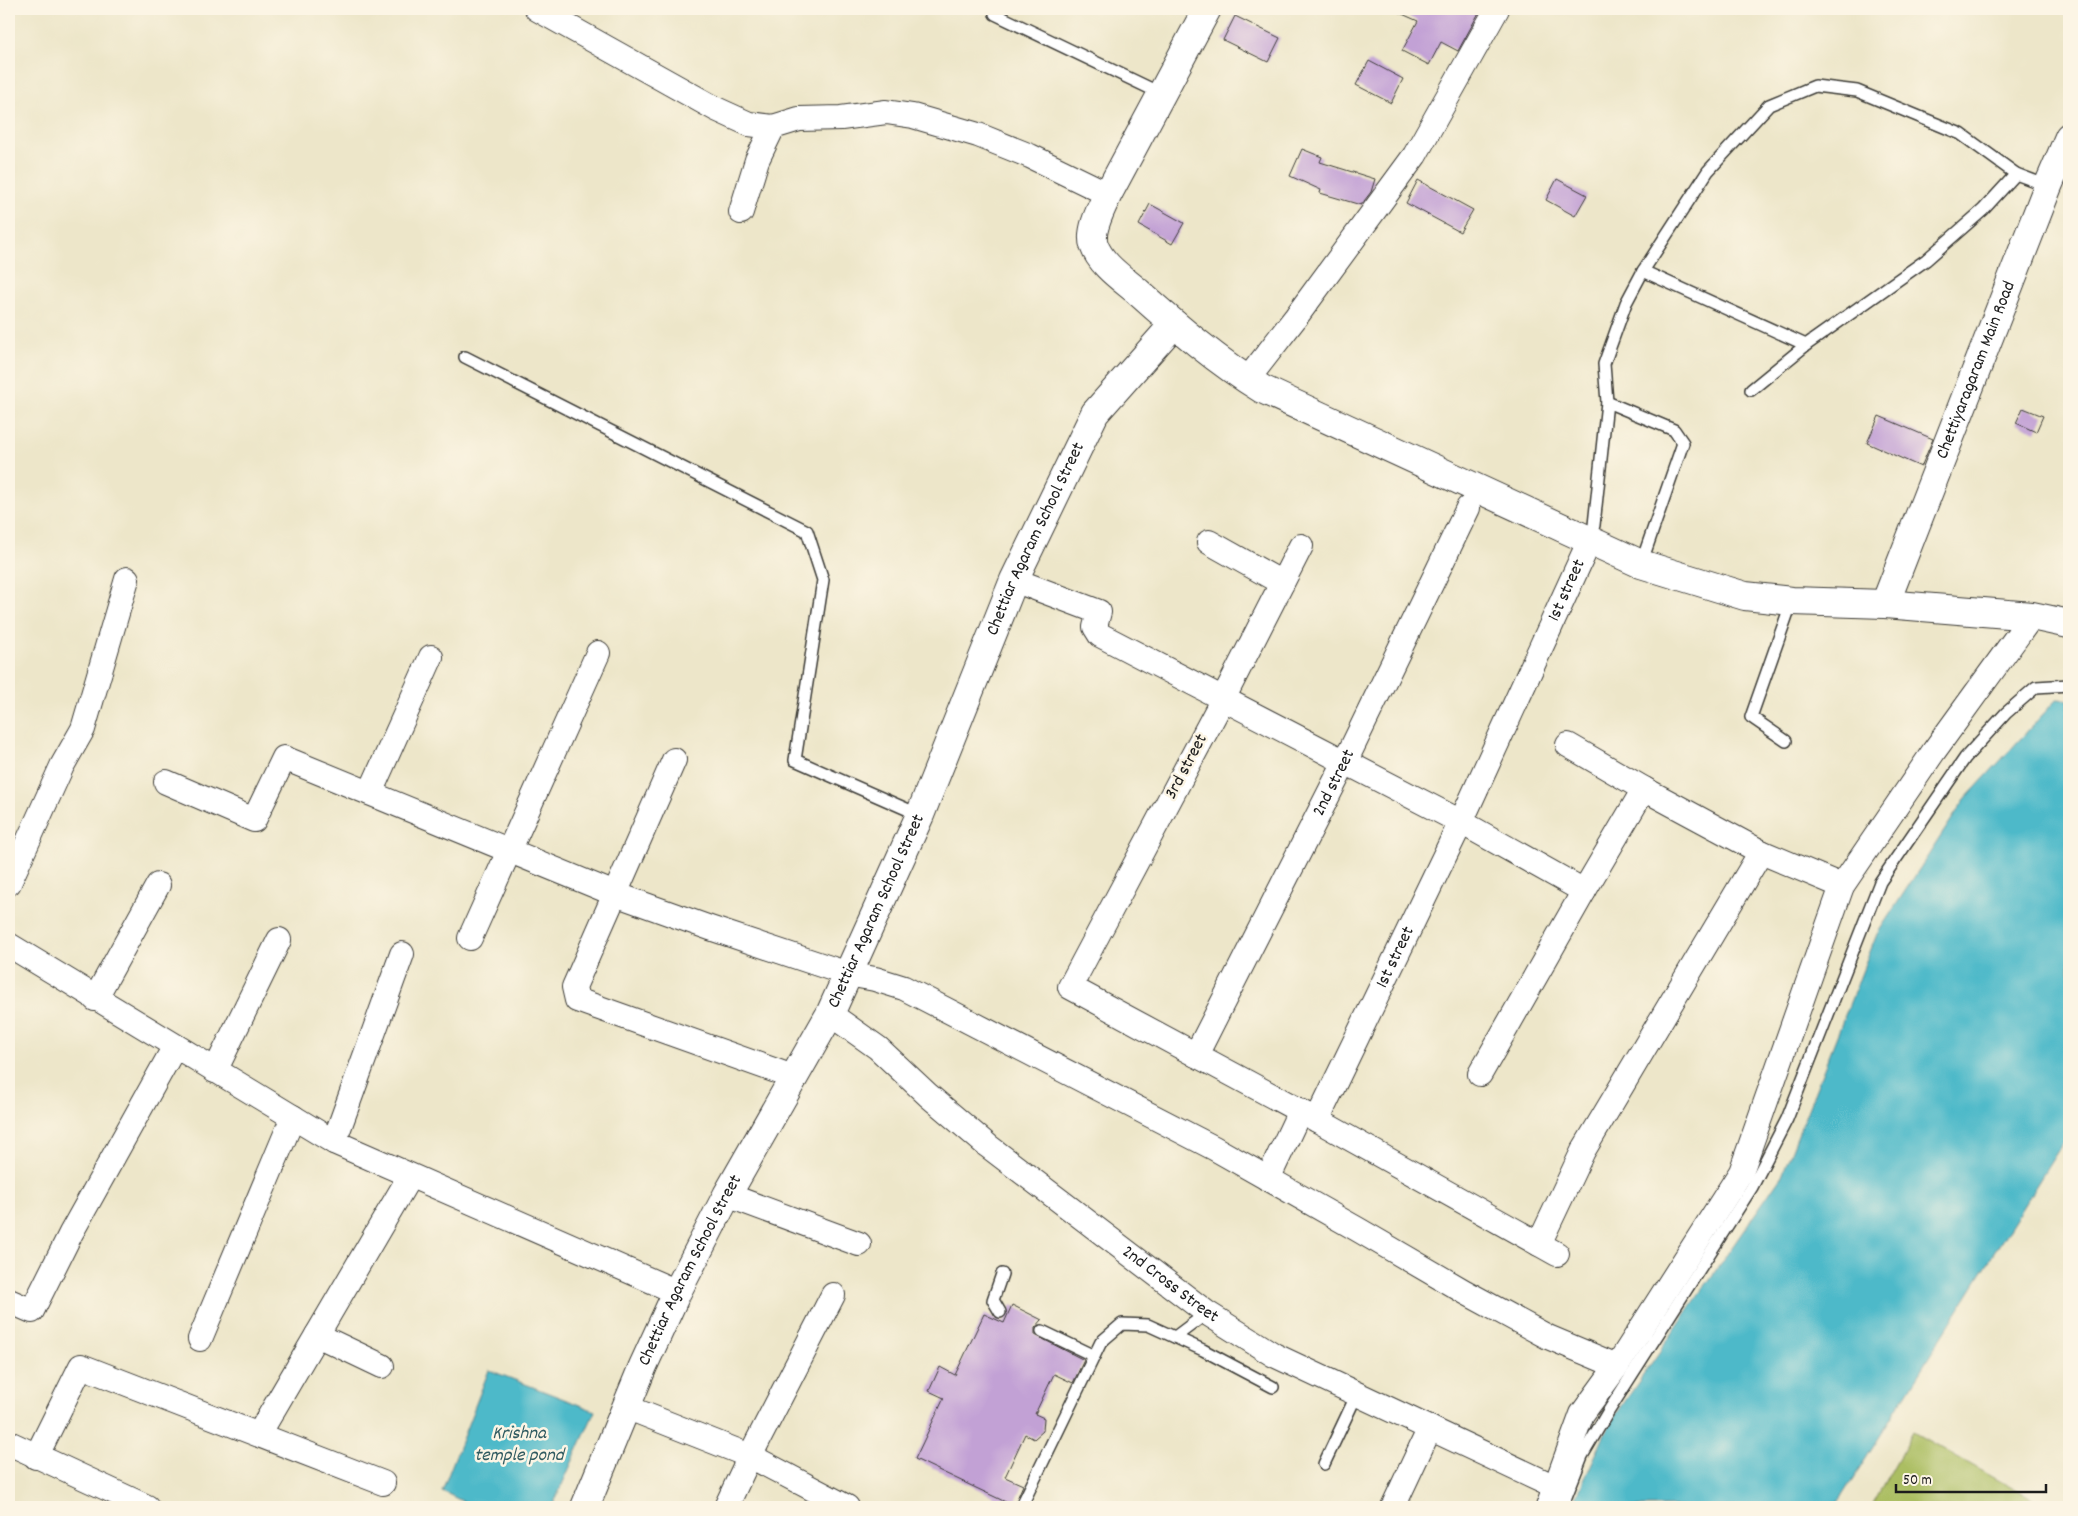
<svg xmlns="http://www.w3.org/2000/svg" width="2078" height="1516" viewBox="0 0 2078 1516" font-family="Dekko,sans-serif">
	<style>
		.green { fill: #abbe62; stroke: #646d3f }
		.water { fill: #4db9c9; stroke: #346a72 }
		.building { fill: #c2a1d5 }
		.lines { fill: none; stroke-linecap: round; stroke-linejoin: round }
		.lane-casing { stroke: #3b3a36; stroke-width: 14 }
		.street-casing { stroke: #3b3a36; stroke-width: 26 }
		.secondary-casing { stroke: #3b3a36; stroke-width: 30 }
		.lane { stroke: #fff; stroke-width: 11 }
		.street { stroke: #fff; stroke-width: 24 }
		.secondary { stroke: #fff; stroke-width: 28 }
		.labels { text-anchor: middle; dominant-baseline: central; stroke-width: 5; stroke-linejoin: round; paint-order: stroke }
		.street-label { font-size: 18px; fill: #1c1c1c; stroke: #fcf5e5 }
		.water-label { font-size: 19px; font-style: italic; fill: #305b61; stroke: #fcf5e5 }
	</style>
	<rect width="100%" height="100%" fill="#fcf5e5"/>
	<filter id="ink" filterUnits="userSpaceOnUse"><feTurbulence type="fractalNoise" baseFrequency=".02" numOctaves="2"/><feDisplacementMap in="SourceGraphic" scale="10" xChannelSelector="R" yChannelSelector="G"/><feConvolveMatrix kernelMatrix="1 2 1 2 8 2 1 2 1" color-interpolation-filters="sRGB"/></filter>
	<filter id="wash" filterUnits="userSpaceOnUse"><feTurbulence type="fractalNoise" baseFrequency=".0096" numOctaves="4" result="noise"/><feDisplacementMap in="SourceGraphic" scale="20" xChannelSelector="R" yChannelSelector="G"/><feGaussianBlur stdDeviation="1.12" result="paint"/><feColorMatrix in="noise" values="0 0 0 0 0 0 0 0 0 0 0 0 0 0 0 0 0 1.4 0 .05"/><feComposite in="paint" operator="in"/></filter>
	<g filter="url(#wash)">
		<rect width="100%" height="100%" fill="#ede6c9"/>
		<polygon class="green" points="1913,1432 2046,1507 1871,1507"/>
		<g class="water">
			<polygon points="2057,699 2069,700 2069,1133 1835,1507 1572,1507 1610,1423 1782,1175 1877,934 1965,799"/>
			<polygon points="489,1370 595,1411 552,1507 474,1507 442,1491"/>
		</g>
		<g id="blocks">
			<g class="building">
				<polygon points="1391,9 1481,9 1458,51 1441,42 1429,65 1402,51 1418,21"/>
				<polygon points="1235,16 1280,38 1268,62 1223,40"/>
				<polygon points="1369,61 1403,79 1391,103 1356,85"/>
				<polygon points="1302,149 1322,157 1320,162 1375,179 1371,192 1361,205 1320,193 1321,190 1290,176"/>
				<polygon points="1557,179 1587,195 1575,216 1546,200"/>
				<polygon points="1418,180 1473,210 1460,232 1406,203"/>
				<polygon points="1150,204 1184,223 1172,244 1139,225"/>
				<polygon points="2023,408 2043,416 2036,432 2016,423"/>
				<polygon points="1879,416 1933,439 1921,467 1867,443"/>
				<polygon points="1012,1305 1042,1320 1035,1328 1035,1335 1084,1360 1073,1383 1054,1374 1035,1414 1044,1418 1043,1431 1034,1439 1025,1434 1005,1477 1023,1485 1014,1506 915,1459 944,1398 929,1391 940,1367 955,1375 984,1314 1004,1323"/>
			</g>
		</g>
	</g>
	<g filter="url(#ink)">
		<use href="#blocks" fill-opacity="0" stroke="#3b3a36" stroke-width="1"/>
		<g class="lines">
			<g class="lane-casing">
				<g id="lane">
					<polyline points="995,14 1162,94"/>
					<polyline points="1643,271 1806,345 1926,260 1983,210 2016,174 2048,186"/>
					<polyline points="465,357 807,531 823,580 795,760 920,815"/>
					<polyline points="1751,390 1806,345"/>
					<polyline points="1607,402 1604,364 1626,303 1643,271 1708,171 1769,105 1815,86 1857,91 1961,134 2016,174"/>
					<polyline points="1590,540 1594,525 1607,402 1674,430 1683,443 1641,564"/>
					<polyline points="1786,741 1751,717 1792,601"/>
					<polyline points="1000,1312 993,1300 1002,1274"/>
					<polyline points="1042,1331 1094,1356"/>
					<polyline points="1175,1337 1207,1313"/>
					<polyline points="1324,1464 1357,1394"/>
					<polyline points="1021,1507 1101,1342 1122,1324 1148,1325 1203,1350 1273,1387"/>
					<polyline points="1562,1507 1582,1456 1608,1412 1752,1187 1787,1119 1880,882 1965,758 2006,713 2036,687 2069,685"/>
				</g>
			</g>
			<g class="street-casing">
				<g id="street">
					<polyline points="537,9 716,109 749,124 773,127"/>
					<polyline points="741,212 757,160 773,127 799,119 841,118 886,112 913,116 978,135 1030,156 1108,194"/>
					<polyline points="1247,380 1296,317 1415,155 1497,9"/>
					<polyline points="1209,542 1282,583"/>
					<path id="s1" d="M1301,546L1223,699L1070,987L1317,1120L1461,822L1590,540"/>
					<polyline points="1014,580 1099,612 1095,627 1100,635 1461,822 1584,891 1644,789 1761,852 1842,886"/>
					<polyline points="1568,745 1644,789"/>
					<polyline points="674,760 574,987 577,1000 793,1077"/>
					<polyline points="166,782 254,820 284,758 615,894 710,928 848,974 875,979 904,988 1214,1148 1357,1229 1465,1292 1548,1337 1617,1366"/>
					<polyline points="370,793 431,657"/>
					<polyline points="9,883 62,766 83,729 127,579"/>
					<polyline points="470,938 598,653"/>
					<polyline points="9,945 334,1142 677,1292"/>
					<polyline points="95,999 158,885"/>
					<path id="s2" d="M830,1014L878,1048L928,1095L988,1146L1207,1313L1274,1355L1555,1487"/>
					<path id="s3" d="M1196,1055L1345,762L1468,508"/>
					<polyline points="215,1071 279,940"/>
					<polyline points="1480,1074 1584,891"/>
					<polyline points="1317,1120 1557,1254"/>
					<polyline points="334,1142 402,954"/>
					<polyline points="1268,1179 1300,1111"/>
					<polyline points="727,1195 859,1244"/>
					<polyline points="1539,1244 1583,1151 1761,852"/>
					<polyline points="9,1301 32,1311 71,1233 175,1046"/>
					<polyline points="317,1335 382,1366"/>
					<polyline points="200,1339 293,1117"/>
					<polyline points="626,1407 750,1456 847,1507"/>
					<polyline points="259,1434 410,1176"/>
					<polyline points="9,1443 147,1507"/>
					<polyline points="36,1457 81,1366 383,1483"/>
					<polyline points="726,1507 750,1456 833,1295"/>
					<polyline points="1393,1507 1430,1428"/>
					<polyline points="1548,1507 1582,1414 1617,1366 1741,1172 1842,886 1934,751 2032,616"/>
				</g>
			</g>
			<g class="secondary-casing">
				<g id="secondary">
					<path d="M1207,9L1108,194C1102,207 1089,230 1094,245C1101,265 1123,279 1138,292C1177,327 1218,362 1262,389L1641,564L1745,596L1792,601L1885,604L2032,616L2069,624"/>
					<path id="s4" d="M1885,604L2048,186L2069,137"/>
					<path id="s5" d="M585,1507L643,1366L677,1292L727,1195L830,1014L920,815L1014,580L1095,413L1174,324"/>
				</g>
			</g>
			<use href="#lane" class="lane"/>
			<use href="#street" class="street"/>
			<use href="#secondary" class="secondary"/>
		</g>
	</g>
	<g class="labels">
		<g class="street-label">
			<text stroke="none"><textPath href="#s4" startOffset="251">Chettiyaragaram Main Road</textPath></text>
			<text stroke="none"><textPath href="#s5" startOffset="1069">Chettiar Agaram School Street</textPath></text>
			<text stroke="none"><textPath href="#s1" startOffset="1364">1st street</textPath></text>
			<text transform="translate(1187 767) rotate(-62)">3rd street</text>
			<text stroke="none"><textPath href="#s3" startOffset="305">2nd street</textPath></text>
			<text stroke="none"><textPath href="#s5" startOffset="664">Chettiar Agaram School Street</textPath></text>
			<text stroke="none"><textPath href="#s1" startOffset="959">1st street</textPath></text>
			<text stroke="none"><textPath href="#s5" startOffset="259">Chettiar Agaram School Street</textPath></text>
			<text stroke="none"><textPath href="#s2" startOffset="435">2nd Cross Street</textPath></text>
		</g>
		<g class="water-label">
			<text x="519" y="1434">Krishna<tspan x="519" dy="22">temple pond</tspan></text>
		</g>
	</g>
	<rect width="2078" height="1516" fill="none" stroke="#fcf5e5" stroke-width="30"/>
	<path d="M1896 1484v8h150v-8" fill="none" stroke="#1c1c1c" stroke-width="2.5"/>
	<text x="1903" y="1484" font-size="15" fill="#1c1c1c" stroke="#fcf5e5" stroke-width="4" paint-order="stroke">50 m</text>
</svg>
